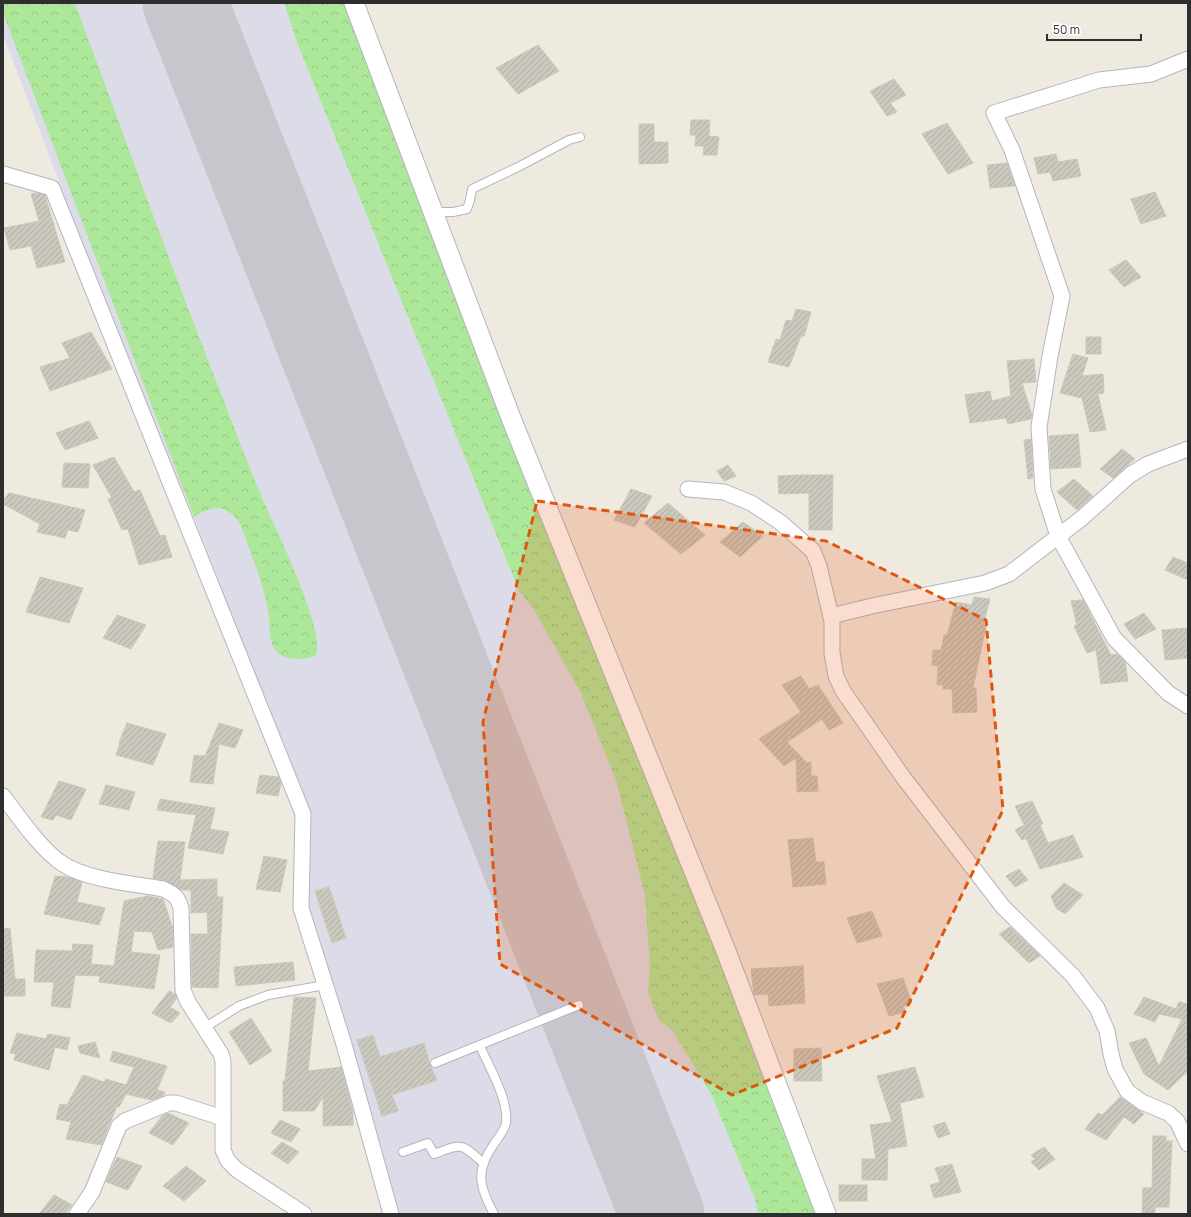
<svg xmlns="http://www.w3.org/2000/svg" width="1191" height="1217" viewBox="0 0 1191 1217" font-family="Manrope,sans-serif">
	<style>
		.airport { fill: #dbdce8 }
		.forest { fill: url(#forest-crowns) }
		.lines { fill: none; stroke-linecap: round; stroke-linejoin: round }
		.runway { stroke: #c8c6cc; stroke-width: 85 }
		.building { fill: url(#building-hatch); stroke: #cbc7b9 }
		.service-casing { stroke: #b4b4c1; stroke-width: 10 }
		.minor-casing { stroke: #b4b4c1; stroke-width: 17 }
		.tertiary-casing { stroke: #b4b4c1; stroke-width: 21 }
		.service { stroke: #fff; stroke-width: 8 }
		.minor { stroke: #fff; stroke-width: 15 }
		.tertiary { stroke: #fff; stroke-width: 19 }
		.marked { fill: #df570e; fill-opacity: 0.2; stroke: #df570e; stroke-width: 3; stroke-dasharray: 8 5; stroke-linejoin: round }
	</style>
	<defs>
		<pattern id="forest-crowns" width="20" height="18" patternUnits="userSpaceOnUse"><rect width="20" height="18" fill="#ade89a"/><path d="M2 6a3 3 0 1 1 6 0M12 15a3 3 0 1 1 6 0" fill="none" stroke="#95c785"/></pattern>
		<pattern id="building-hatch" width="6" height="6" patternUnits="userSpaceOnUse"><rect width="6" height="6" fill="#cbc8be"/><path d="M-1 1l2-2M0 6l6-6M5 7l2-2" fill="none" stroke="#afaca4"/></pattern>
	</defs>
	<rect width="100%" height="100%" fill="#efeae0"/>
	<polygon class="airport" points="3,3 347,3 821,1214 398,1214 307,902 308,814 194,517 127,359 3,35"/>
	<g class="forest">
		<path d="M3,3H75C120,125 164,247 211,368C230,415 247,464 268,511C280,538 325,630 316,655C306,661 285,661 276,651C269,643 270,628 269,618C266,588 250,552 240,523C226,504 213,505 194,517L3,13Z"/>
		<polygon points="284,3 347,3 821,1214 758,1214 755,1199 711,1094 672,1030 659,1020 648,993 650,965 645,895 616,780 581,693 533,608 519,591 298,45"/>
	</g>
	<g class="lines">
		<polyline class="runway" points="185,3 662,1214"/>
	</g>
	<g class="building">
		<polygon points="538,45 559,71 518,94 496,68"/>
		<polygon points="894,79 906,95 890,103 897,112 887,116 870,91"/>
		<polygon points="691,120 710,120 709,136 719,137 717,155 703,155 704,146 695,146 696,135 690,135"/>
		<polygon points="947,123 973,163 948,174 922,134"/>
		<polygon points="639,124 654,124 654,142 668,142 668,163 639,164"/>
		<polygon points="1056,154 1058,162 1077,159 1081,176 1053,181 1050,172 1038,174 1034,158"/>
		<polygon points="1007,163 1015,186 990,188 987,165"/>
		<polygon points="1155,192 1166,216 1141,224 1131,199"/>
		<polygon points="35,193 45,195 65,262 37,268 31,246 10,250 4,228 39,221 31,194"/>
		<polygon points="1126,260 1141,277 1124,287 1109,270"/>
		<polygon points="796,309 811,312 804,336 801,336 789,367 768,362 776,339 780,340 786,320 792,321"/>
		<polygon points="91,332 112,369 50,391 40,367 70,358 62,343"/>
		<rect x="1086" y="337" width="15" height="17"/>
		<polygon points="1073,354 1088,358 1082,376 1103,374 1104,393 1098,394 1106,430 1090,432 1082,398 1060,393"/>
		<polygon points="1034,359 1036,382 1022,383 1032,415 1031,419 1008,424 1006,418 970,423 965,395 990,391 992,401 1011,396 1007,361"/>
		<polygon points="89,421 98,438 65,450 56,433"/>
		<polygon points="1078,434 1081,467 1051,469 1049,436"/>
		<polygon points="1031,439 1033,478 1028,479 1024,440"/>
		<polygon points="1122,449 1135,459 1113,478 1100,469"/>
		<polygon points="114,457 134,492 140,490 160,536 165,535 172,557 139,565 128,529 122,530 108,499 112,498 93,465"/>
		<polygon points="64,463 90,464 88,488 62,487"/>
		<polygon points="728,465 736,476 724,481 717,471"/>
		<polygon points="797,475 833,475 832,530 809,530 809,493 779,494 778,476"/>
		<polygon points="1074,479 1093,496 1077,510 1057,492"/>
		<polygon points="631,489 652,496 635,527 614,520"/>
		<polygon points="9,493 85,510 78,532 68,530 65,538 37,532 40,524 3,504 3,501"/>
		<polygon points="668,503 705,535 681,554 644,523"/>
		<polygon points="743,522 763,536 740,557 720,542"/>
		<polygon points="1173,557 1188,563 1188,580 1165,570"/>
		<polygon points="40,577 83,588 69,623 26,612"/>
		<polygon points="974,597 990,599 983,625 986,626 973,688 976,688 977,712 953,713 952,689 943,689 943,685 937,685 938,666 932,665 933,650 941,650 944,635 947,635 956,602 972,605"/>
		<polygon points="1083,600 1111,655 1117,654 1125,662 1128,681 1101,684 1096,650 1087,653 1074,626 1077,625 1071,601"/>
		<polygon points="1144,613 1156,629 1135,639 1124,624"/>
		<polygon points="117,615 146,625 131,649 103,638"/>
		<polygon points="1188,628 1188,643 1186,643 1188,658 1165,660 1162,630"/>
		<polygon points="801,676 809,689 818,685 843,723 829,730 822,719 787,742 807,763 811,762 811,776 817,776 818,791 797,792 796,758 784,766 759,739 801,712 782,685"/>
		<polygon points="127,723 166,734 153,765 116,755 120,743 119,743"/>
		<polygon points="219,723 243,730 235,748 219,744 213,784 190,782 194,755 205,756"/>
		<polygon points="260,775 279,777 281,784 278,796 256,793"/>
		<polygon points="59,781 86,789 71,820 56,815 53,820 41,817"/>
		<polygon points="106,785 135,792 129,810 99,804"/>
		<polygon points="160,799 215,808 210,829 229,832 223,854 188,848 196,815 157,810"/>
		<polygon points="1032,801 1043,824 1040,825 1048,843 1073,835 1083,857 1040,869 1026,838 1022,840 1015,830 1024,825 1015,806"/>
		<polygon points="813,838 816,862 824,862 826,884 793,887 788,840"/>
		<polygon points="158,841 185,842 180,880 217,879 217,897 223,897 218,988 192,987 191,934 208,934 207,912 191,913 191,890 181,890 167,881 153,878"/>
		<polygon points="264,856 287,860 280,892 256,889"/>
		<polygon points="1019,869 1028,880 1015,887 1006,876"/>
		<polygon points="55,876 69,877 82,882 77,902 105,908 99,925 44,914"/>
		<polygon points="1064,883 1083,895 1065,914 1056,908 1051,896"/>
		<polygon points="329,887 346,938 332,943 315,891"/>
		<polygon points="148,896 163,899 173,929 173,947 158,950 152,932 134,931 131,952 160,955 154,989 99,982 100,976 75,975 70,1008 51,1006 54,982 34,982 36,950 72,951 73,944 93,945 91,964 114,966 124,901"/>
		<polygon points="872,911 882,936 857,943 847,918"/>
		<polygon points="1010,927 1040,956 1029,963 999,934"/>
		<polygon points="10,928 15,979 25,979 25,996 3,996 3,929"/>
		<polygon points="293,962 295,980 236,986 234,967"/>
		<polygon points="803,966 805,1003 769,1006 768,994 754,995 751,969"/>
		<polygon points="903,978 912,1003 903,1006 905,1012 889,1016 877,984"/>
		<polygon points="169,991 175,994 177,998 170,1007 180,1013 171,1023 152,1013"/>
		<polygon points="294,997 316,998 308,1071 341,1067 353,1112 353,1125 323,1126 323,1097 314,1111 283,1111 283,1081 285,1081"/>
		<polygon points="1144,997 1176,1009 1179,1002 1188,1004 1188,1071 1168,1090 1144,1074 1129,1043 1146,1038 1159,1066 1182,1019 1159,1014 1155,1022 1134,1014"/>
		<polygon points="251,1018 272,1051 250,1065 229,1032"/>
		<polygon points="17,1033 46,1039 48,1034 70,1038 67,1050 55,1047 49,1070 14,1060 16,1054 10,1053"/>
		<polygon points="373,1035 380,1057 424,1043 430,1065 437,1080 392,1095 398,1111 382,1116 357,1040"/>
		<polygon points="95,1042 100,1058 80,1053 78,1046"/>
		<polygon points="821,1048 822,1081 794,1081 794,1049"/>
		<polygon points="113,1051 167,1066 157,1090 165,1092 163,1096 152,1100 126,1094 119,1107 117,1106 101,1145 66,1139 71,1122 56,1119 60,1104 67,1105 83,1075 104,1082 106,1079 126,1085 134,1067 110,1061"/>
		<polygon points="915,1067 924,1097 900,1103 907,1146 888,1149 887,1180 862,1180 862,1159 876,1159 870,1125 892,1122 877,1076"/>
		<polygon points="1120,1097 1144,1114 1134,1124 1124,1117 1106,1140 1085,1129 1098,1113 1102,1115"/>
		<polygon points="168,1113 189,1123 173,1145 149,1133 162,1116"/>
		<polygon points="280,1120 300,1129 291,1142 271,1133"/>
		<polygon points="945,1122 950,1134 938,1138 933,1126"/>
		<polygon points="1153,1136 1166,1136 1166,1141 1172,1141 1169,1207 1155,1207 1155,1214 1142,1214 1143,1188 1152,1188"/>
		<polygon points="282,1142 299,1152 288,1164 271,1153"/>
		<polygon points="1044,1147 1055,1159 1039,1170 1031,1162 1035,1159 1031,1155"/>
		<polygon points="117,1157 142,1166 128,1190 106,1182"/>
		<polygon points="952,1164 961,1192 934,1198 930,1185 940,1182 935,1168"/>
		<polygon points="186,1166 206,1181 184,1201 163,1186"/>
		<rect x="839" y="1185" width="28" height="16"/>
		<polygon points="54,1195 72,1205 65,1214 39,1214"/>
	</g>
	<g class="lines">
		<g class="service-casing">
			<g id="service">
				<polyline points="434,212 453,212 467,209 470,200 472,189 520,166 569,140 580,137"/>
				<polyline points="204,1028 239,1006 268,995 325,985"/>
				<path d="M480,1046C489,1067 509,1100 506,1123C505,1130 498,1138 494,1144C475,1171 479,1186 494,1214"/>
				<polyline points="435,1063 579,1005"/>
				<path d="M403,1152L428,1143L434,1154C462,1144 460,1142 483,1163"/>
			</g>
		</g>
		<g class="minor-casing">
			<g id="minor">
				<polyline points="1188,59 1151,74 1099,80 994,113 1012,150 1062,296 1050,356 1039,427 1043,489 1058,536 1114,638 1168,693 1188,706"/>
				<polyline points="3,174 52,188 303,814 301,908 343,1041 391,1214"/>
				<polyline points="688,489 724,492 751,503 780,522 813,551 819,566 832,621 832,653 836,676 843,691 903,777 1003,907 1073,976 1097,1008 1107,1031 1111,1054 1115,1069 1127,1091 1142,1102 1168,1113 1177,1121 1188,1144"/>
				<polyline points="831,616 872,606 985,583 1009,574 1082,518 1130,475 1148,464 1188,449"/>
				<path d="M3,796C18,816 42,851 63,864C87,880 135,884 163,889C174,894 178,897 181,908L183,990L188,1002L221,1054L223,1061V1150L228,1161L237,1170L304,1214"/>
				<polyline points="77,1214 92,1192 119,1126 125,1121 169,1103 176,1103 223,1118"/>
			</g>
		</g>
		<g class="tertiary-casing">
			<polyline id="tertiary" points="354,3 511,418 726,951 826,1214"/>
		</g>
		<use href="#service" class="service"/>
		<use href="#minor" class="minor"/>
		<use href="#tertiary" class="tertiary"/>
	</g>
	<path class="marked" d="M537,501L826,541L986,620L1003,810L897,1028L732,1095L500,964L483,722Z"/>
	<rect width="1191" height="1217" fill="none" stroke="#2e2e2e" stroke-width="8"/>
	<path d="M1047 34v6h94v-6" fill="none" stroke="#2e2e2e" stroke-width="2"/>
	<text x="1053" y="34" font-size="12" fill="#2e2e2e" stroke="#ffffff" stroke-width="3" paint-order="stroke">50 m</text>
</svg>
